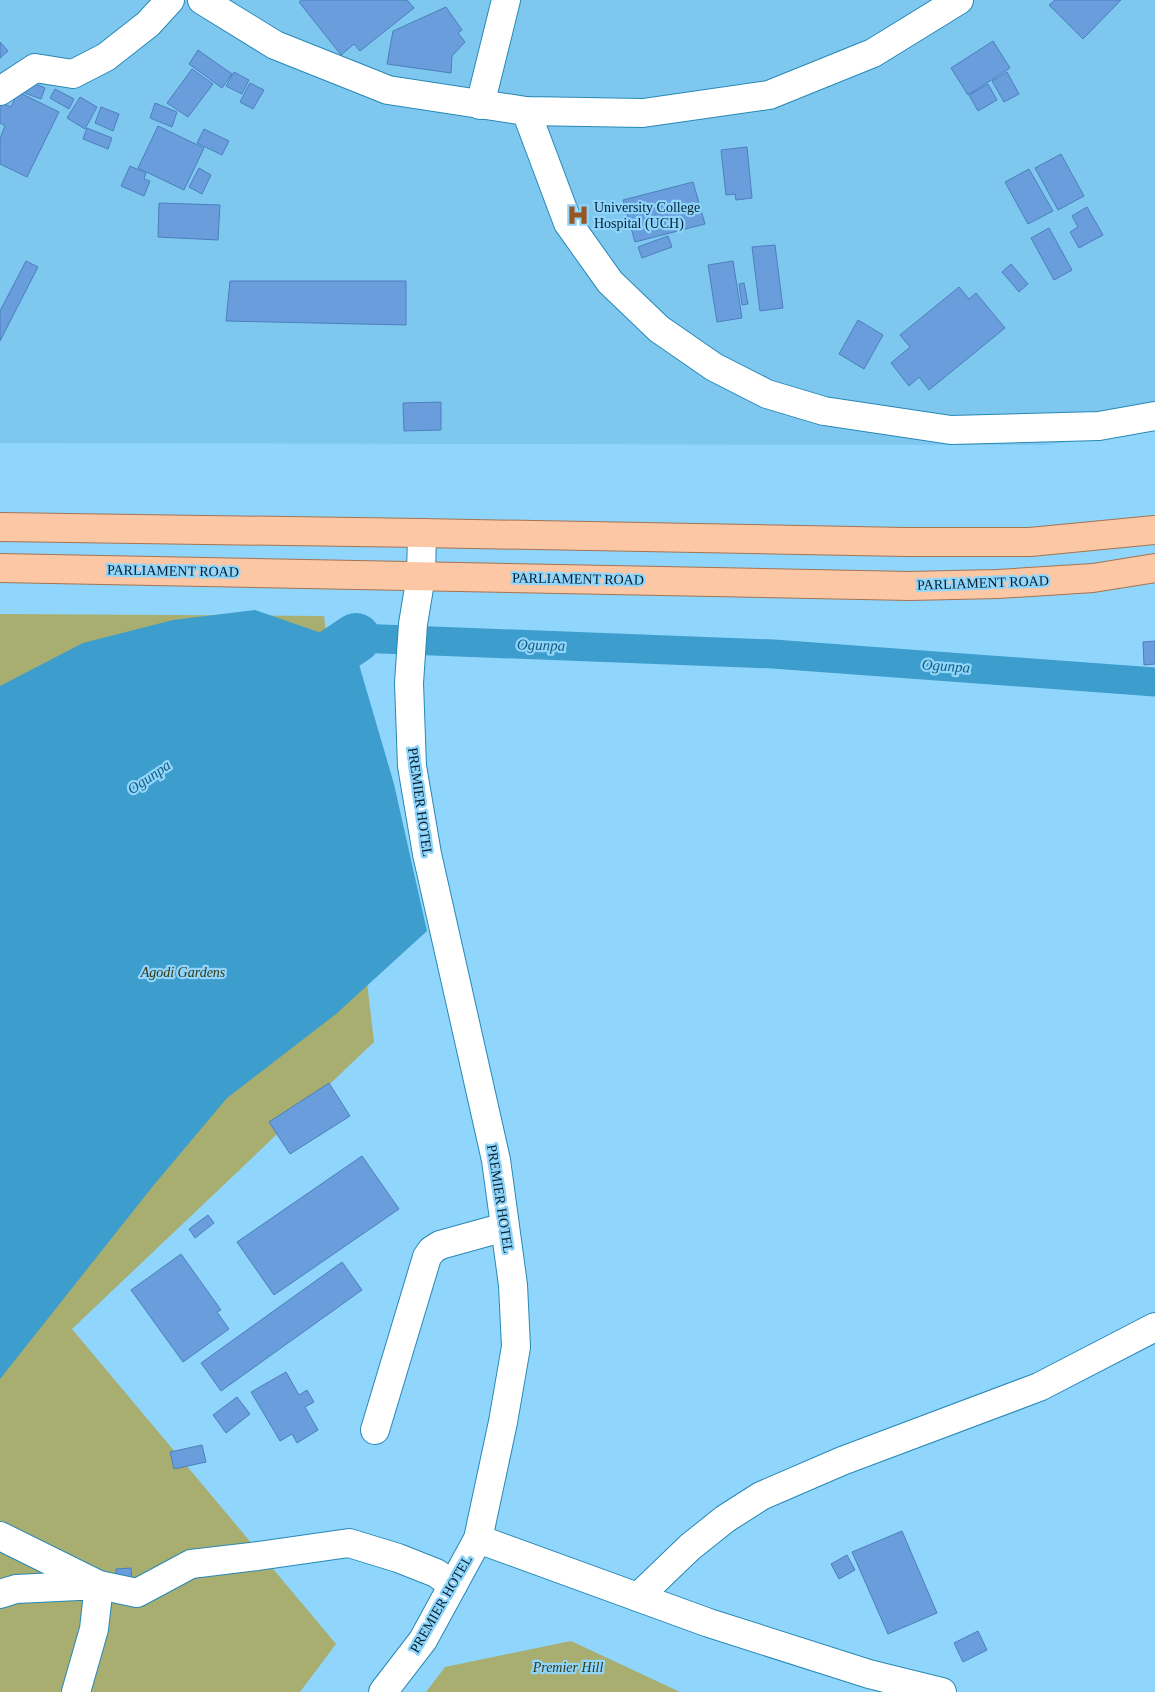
<svg xmlns="http://www.w3.org/2000/svg" width="1155" height="1692" viewBox="0 0 1155 1692" font-family="Georgia,serif">
	<style>
		.built { fill: #7ec8f0 }
		.green { fill: #a7ae70 }
		.water { fill: #3d9dcd }
		.lines { fill: none; stroke-linecap: round; stroke-linejoin: round }
		.canal { stroke: #3d9dcd; stroke-width: 29 }
		.river { stroke: #3d9dcd; stroke-width: 50 }
		.building { fill: #699ddc; stroke: #4c7fbc }
		.minor-casing { stroke: #2888b5; stroke-width: 30 }
		.major-casing { stroke: #a47453; stroke-width: 30 }
		.minor { stroke: #fff; stroke-width: 28 }
		.major { stroke: #fcc7a4; stroke-width: 28 }
		.labels { text-anchor: middle; dominant-baseline: central; stroke-width: 4.5; stroke-linejoin: round; paint-order: stroke }
		.poi-label { font-size: 14px; fill: #031f2e; stroke: #90d5fb; text-anchor: start }
		.street-label { font-size: 14px; fill: #031f2e; stroke: #90d5fb }
		.park-label { font-size: 14px; font-style: italic; fill: #353812; stroke: #90d5fb }
		.water-label { font-size: 15px; font-style: italic; fill: #125b7c; stroke: #90d5fb }
	</style>
	<rect width="100%" height="100%" fill="#90d5fb"/>
	<polygon class="built" points="0,0 1155,0 1155,431 1045,445 0,443"/>
	<g class="green">
		<polygon points="0,614 324,616 374,1042 72,1329 336,1644 300,1692 0,1692"/>
		<polygon points="571,1641 680,1692 426,1692 445,1667"/>
	</g>
	<polygon class="water" points="255,610 353,644 394,784 427,931 336,1014 227,1098 153,1186 0,1379 0,686 83,643 173,620"/>
	<g class="lines">
		<polyline class="canal" points="356,638 773,654 1155,682"/>
		<polyline class="river" points="292,681 356,638"/>
	</g>
	<g class="building">
		<polygon points="302,0 407,0 414,8 360,51 354,44 341,55 299,2"/>
		<polygon points="1055,0 1121,0 1083,39 1049,5"/>
		<polygon points="446,7 462,30 458,33 465,42 452,56 451,73 387,64 393,31"/>
		<polygon points="993,41 1010,68 968,95 951,68"/>
		<polygon points="0,42 8,51 0,58"/>
		<polygon points="198,50 232,74 222,88 189,64"/>
		<polygon points="192,69 213,84 188,117 167,103"/>
		<polygon points="234,72 249,80 242,94 226,86"/>
		<polygon points="1007,72 1019,94 1004,102 992,81"/>
		<polygon points="24,79 45,88 41,99 19,91"/>
		<polygon points="250,83 264,90 253,109 240,102"/>
		<polygon points="988,84 997,100 978,111 969,95"/>
		<polygon points="55,89 74,99 69,109 50,98"/>
		<polygon points="18,92 59,112 27,177 0,164 0,138 5,126 0,123 0,102 11,107"/>
		<polygon points="80,97 97,107 85,129 67,118"/>
		<polygon points="155,103 177,112 172,127 150,118"/>
		<polygon points="101,107 119,114 113,131 95,123"/>
		<polygon points="158,126 204,148 184,190 138,168"/>
		<polygon points="87,128 112,138 108,149 83,139"/>
		<polygon points="204,129 229,141 222,155 197,143"/>
		<polygon points="747,147 752,198 736,200 735,194 726,195 721,150"/>
		<polygon points="1061,154 1084,196 1058,210 1035,168"/>
		<polygon points="130,166 146,173 144,179 150,181 144,196 121,186"/>
		<polygon points="199,168 211,175 202,194 189,187"/>
		<polygon points="1029,169 1053,211 1028,224 1005,182"/>
		<polygon points="693,182 705,224 635,242 623,200"/>
		<polygon points="159,203 220,205 218,240 158,237"/>
		<polygon points="1087,207 1103,235 1079,248 1070,232 1078,227 1072,216"/>
		<polygon points="1049,228 1072,270 1054,280 1031,238"/>
		<polygon points="668,236 672,247 642,258 638,247"/>
		<polygon points="775,245 783,308 760,311 752,247"/>
		<polygon points="26,261 38,267 0,341 0,311"/>
		<polygon points="733,261 742,318 717,322 708,265"/>
		<polygon points="1011,264 1028,284 1019,292 1002,272"/>
		<polygon points="230,281 406,281 406,325 226,321"/>
		<polygon points="744,283 748,304 742,305 739,284"/>
		<polygon points="959,287 969,299 976,293 1005,328 929,390 919,377 909,386 891,363 910,347 900,335"/>
		<polygon points="858,320 883,335 864,369 839,354"/>
		<polygon points="441,402 441,430 404,431 403,403"/>
		<polygon points="1155,641 1155,664 1144,665 1143,642"/>
		<polygon points="329,1083 350,1116 290,1154 269,1122"/>
		<polygon points="362,1156 399,1209 274,1295 237,1242"/>
		<polygon points="208,1215 214,1223 195,1238 189,1229"/>
		<polygon points="181,1254 221,1310 217,1312 229,1329 183,1362 131,1290"/>
		<polygon points="342,1262 362,1290 221,1391 201,1363"/>
		<polygon points="286,1372 299,1395 307,1390 314,1402 305,1407 318,1430 297,1443 292,1434 280,1441 251,1392"/>
		<polygon points="237,1397 250,1414 226,1433 213,1415"/>
		<polygon points="202,1445 206,1462 174,1469 170,1452"/>
		<polygon points="902,1531 937,1613 888,1634 852,1552"/>
		<polygon points="847,1555 855,1570 839,1579 831,1564"/>
		<polygon points="131,1568 132,1582 117,1583 116,1569"/>
		<polygon points="978,1631 987,1650 963,1662 954,1643"/>
	</g>
	<g class="lines">
		<g class="minor-casing">
			<g id="minor">
				<polyline points="202,0 275,45 388,90 526,111 643,113 769,95 873,53 959,0"/>
				<polyline points="0,91 35,68 73,74 106,57 148,24 170,0"/>
				<polyline points="480,105 506,0"/>
				<polyline points="526,111 568,223 610,282 659,329 714,367 767,394 824,411 951,430 1099,426 1155,416"/>
				<polyline points="375,1430 427,1257 432,1250 440,1245 505,1227"/>
				<polyline points="0,1536 99,1585 137,1593 191,1564 258,1556 349,1543 398,1558 436,1573 453,1585"/>
				<polyline points="478,1539 709,1623 869,1674 942,1692"/>
				<polyline points="0,1594 16,1589 99,1585 94,1629 76,1692"/>
				<polyline points="638,1597 690,1547 725,1519 761,1496 842,1461 1039,1387 1155,1327"/>
				<polyline points="383,1692 423,1640 478,1539 503,1422 516,1347 513,1285 496,1160 427,854 412,766 409,683 413,624 421,576 422,533"/>
			</g>
		</g>
		<g class="major-casing">
			<g id="major">
				<polyline points="0,527 422,533 906,542 1030,542 1155,530"/>
				<polyline points="0,568 910,586 998,584 1093,578 1155,568"/>
			</g>
		</g>
		<use href="#minor" class="minor"/>
		<use href="#major" class="major"/>
	</g>
	<defs>
		<g id="hospital-bare" transform="scale(1.725)"><path d="M-5-5h3v3.5h4V-5h3V5h-3V1.5h-4V5h-3Z" fill="#995625" stroke="#90d5fb" stroke-width="2.5" paint-order="stroke"/></g>
	</defs>
	<g fill-rule="evenodd">
		<use href="#hospital-bare" x="578" y="215"/>
	</g>
	<g class="labels">
		<g class="poi-label">
			<text x="594" y="207">University College<tspan x="594" dy="16">Hospital (UCH)</tspan></text>
		</g>
		<g class="street-label">
			<text transform="translate(173 571) rotate(1)">PARLIAMENT ROAD</text>
			<text transform="translate(578 579) rotate(1)">PARLIAMENT ROAD</text>
			<text transform="translate(983 583) rotate(-2)">PARLIAMENT ROAD</text>
			<text transform="translate(420 802) rotate(82)">PREMIER HOTEL</text>
			<text transform="translate(500 1199) rotate(81)">PREMIER HOTEL</text>
			<text transform="translate(441 1604) rotate(-60)">PREMIER HOTEL</text>
		</g>
		<g class="park-label">
			<text x="183" y="972">Agodi Gardens</text>
			<text x="568" y="1667">Premier Hill</text>
		</g>
		<g class="water-label">
			<text transform="translate(541 645) rotate(2)">Ogunpa</text>
			<text transform="translate(946 666) rotate(4)">Ogunpa</text>
			<text transform="translate(149 777) rotate(-34)">Ogunpa</text>
		</g>
	</g>
</svg>
